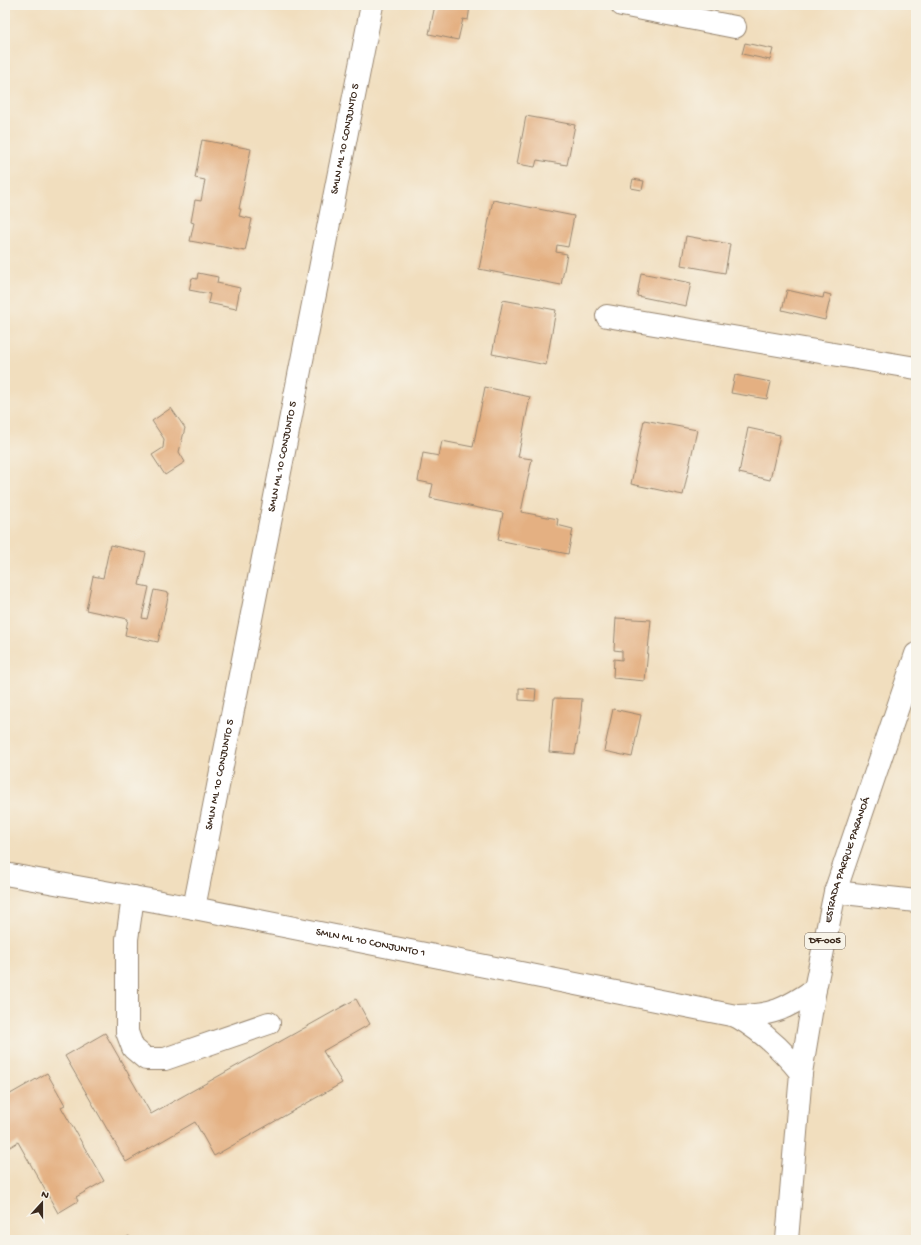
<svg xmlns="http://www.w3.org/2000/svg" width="921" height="1245" viewBox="0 0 921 1245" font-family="'Gochi Hand',sans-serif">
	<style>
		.building { fill: #e4b082 }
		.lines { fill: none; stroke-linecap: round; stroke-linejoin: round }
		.minor-casing { stroke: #96846e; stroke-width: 24 }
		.major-casing { stroke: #96846e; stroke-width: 24 }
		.minor { stroke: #fff; stroke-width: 22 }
		.major { stroke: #fff; stroke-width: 22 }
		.labels { text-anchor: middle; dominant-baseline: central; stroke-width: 3; stroke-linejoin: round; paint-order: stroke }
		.shield { fill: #f7f3e8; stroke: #73665b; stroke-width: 1 }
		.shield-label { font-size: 10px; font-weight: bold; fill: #3b2a1e }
		.street-label { font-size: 11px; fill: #3b2a1e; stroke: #f7f3e8 }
	</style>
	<rect width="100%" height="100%" fill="#f7f3e8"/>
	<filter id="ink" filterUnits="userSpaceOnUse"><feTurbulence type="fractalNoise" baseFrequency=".025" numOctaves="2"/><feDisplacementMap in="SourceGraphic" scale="8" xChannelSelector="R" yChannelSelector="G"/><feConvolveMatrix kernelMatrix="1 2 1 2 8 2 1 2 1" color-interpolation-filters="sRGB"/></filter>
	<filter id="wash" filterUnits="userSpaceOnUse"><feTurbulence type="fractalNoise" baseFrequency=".012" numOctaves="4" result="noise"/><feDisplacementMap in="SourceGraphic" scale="16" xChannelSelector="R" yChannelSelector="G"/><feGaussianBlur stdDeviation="0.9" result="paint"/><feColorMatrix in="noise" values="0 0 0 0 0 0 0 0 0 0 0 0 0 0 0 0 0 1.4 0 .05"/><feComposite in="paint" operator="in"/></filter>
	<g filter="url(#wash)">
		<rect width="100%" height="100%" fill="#f1debe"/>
		<g id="blocks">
			<g class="building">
				<polygon points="435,5 470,6 468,20 463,19 458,40 429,34"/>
				<polygon points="745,43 773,49 770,60 742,54"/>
				<polygon points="526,116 575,125 567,165 537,160 535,167 517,164"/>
				<polygon points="202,140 251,149 239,209 241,209 239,216 252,219 245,251 190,241 194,223 191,222 195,200 201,201 205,180 195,178"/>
				<polygon points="633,179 644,181 642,190 631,188"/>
				<polygon points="493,200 574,216 568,247 557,245 556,252 567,254 561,285 479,269"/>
				<polygon points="686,236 730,244 725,273 681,265"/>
				<polygon points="198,273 218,277 217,283 240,288 236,309 208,303 210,294 189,290 192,278 197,279"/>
				<polygon points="641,273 691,283 686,306 637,296"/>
				<polygon points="787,290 823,298 824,293 831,295 825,320 782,310"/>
				<polygon points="503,300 556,310 546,365 492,354"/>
				<polygon points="735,375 771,382 767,399 731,393"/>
				<polygon points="485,387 530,397 518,457 532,459 521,512 558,519 557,525 573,529 568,554 498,540 503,513 430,498 433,484 418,481 423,453 439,456 442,441 473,447"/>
				<polygon points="171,408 185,428 179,452 185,462 165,475 152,455 163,448 164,439 152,421"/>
				<polygon points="644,420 697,430 683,495 631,484"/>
				<polygon points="748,428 780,435 770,480 739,473"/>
				<polygon points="110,545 146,553 139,585 149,587 142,618 147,619 154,590 169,593 158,642 125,635 128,619 86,610 93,576 103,578"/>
				<polygon points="616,618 651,620 645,681 613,678 614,659 622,660 622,651 614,650"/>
				<polygon points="519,688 536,689 535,701 519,700"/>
				<polygon points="554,698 582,699 580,725 575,754 549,752"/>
				<polygon points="613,709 641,715 632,757 604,751"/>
				<polygon points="356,999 370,1024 323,1051 342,1083 214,1156 195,1122 126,1162 65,1056 105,1033 151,1114"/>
				<polygon points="47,1073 65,1105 61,1107 104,1181 76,1197 78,1201 58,1213 18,1142 5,1150 5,1097"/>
				<polygon points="129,1236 131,1240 122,1240"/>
			</g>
		</g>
	</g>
	<g filter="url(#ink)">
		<use href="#blocks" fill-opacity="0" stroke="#96846e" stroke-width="1"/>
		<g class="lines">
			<g class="minor-casing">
				<g id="minor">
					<polyline points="622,5 735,27"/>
					<polyline points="607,316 916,368"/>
					<path id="s1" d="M5,874L194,908L736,1016C771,1016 786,1009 815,989"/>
					<polyline points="835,892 916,901"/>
					<polyline points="133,897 127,939 127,1032 133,1048 146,1059 165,1059 269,1023"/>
					<path id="s2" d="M194,908L372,5"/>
					<path d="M736,1016C762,1031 782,1049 801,1073"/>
				</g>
			</g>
			<g class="major-casing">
				<g id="major">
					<path id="s3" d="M787,1240L801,1073L815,989L835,892L916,654"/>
				</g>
			</g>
			<use href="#minor" class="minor"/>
			<use href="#major" class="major"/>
		</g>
	</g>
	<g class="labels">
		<rect class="shield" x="805" y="933" width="40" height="16" rx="3"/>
		<g class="shield-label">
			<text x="825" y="941">DF-005</text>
		</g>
		<g class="street-label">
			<text stroke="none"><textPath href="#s2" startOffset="784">SMLN ML 10 CONJUNTO 5</textPath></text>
			<text stroke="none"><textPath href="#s2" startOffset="460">SMLN ML 10 CONJUNTO 5</textPath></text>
			<text stroke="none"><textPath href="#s2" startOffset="136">SMLN ML 10 CONJUNTO 5</textPath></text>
			<text stroke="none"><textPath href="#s3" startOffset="386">ESTRADA PARQUE PARANOÁ</textPath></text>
			<text stroke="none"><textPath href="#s1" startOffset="372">SMLN ML 10 CONJUNTO 1</textPath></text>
		</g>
	</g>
	<rect width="921" height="1245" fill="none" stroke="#f7f3e8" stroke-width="20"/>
	<g transform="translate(42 1203) rotate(21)" stroke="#f7f3e8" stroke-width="3" paint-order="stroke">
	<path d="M0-3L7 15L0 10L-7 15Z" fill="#3b2a1e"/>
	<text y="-6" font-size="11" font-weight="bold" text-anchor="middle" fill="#3b2a1e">N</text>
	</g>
</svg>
